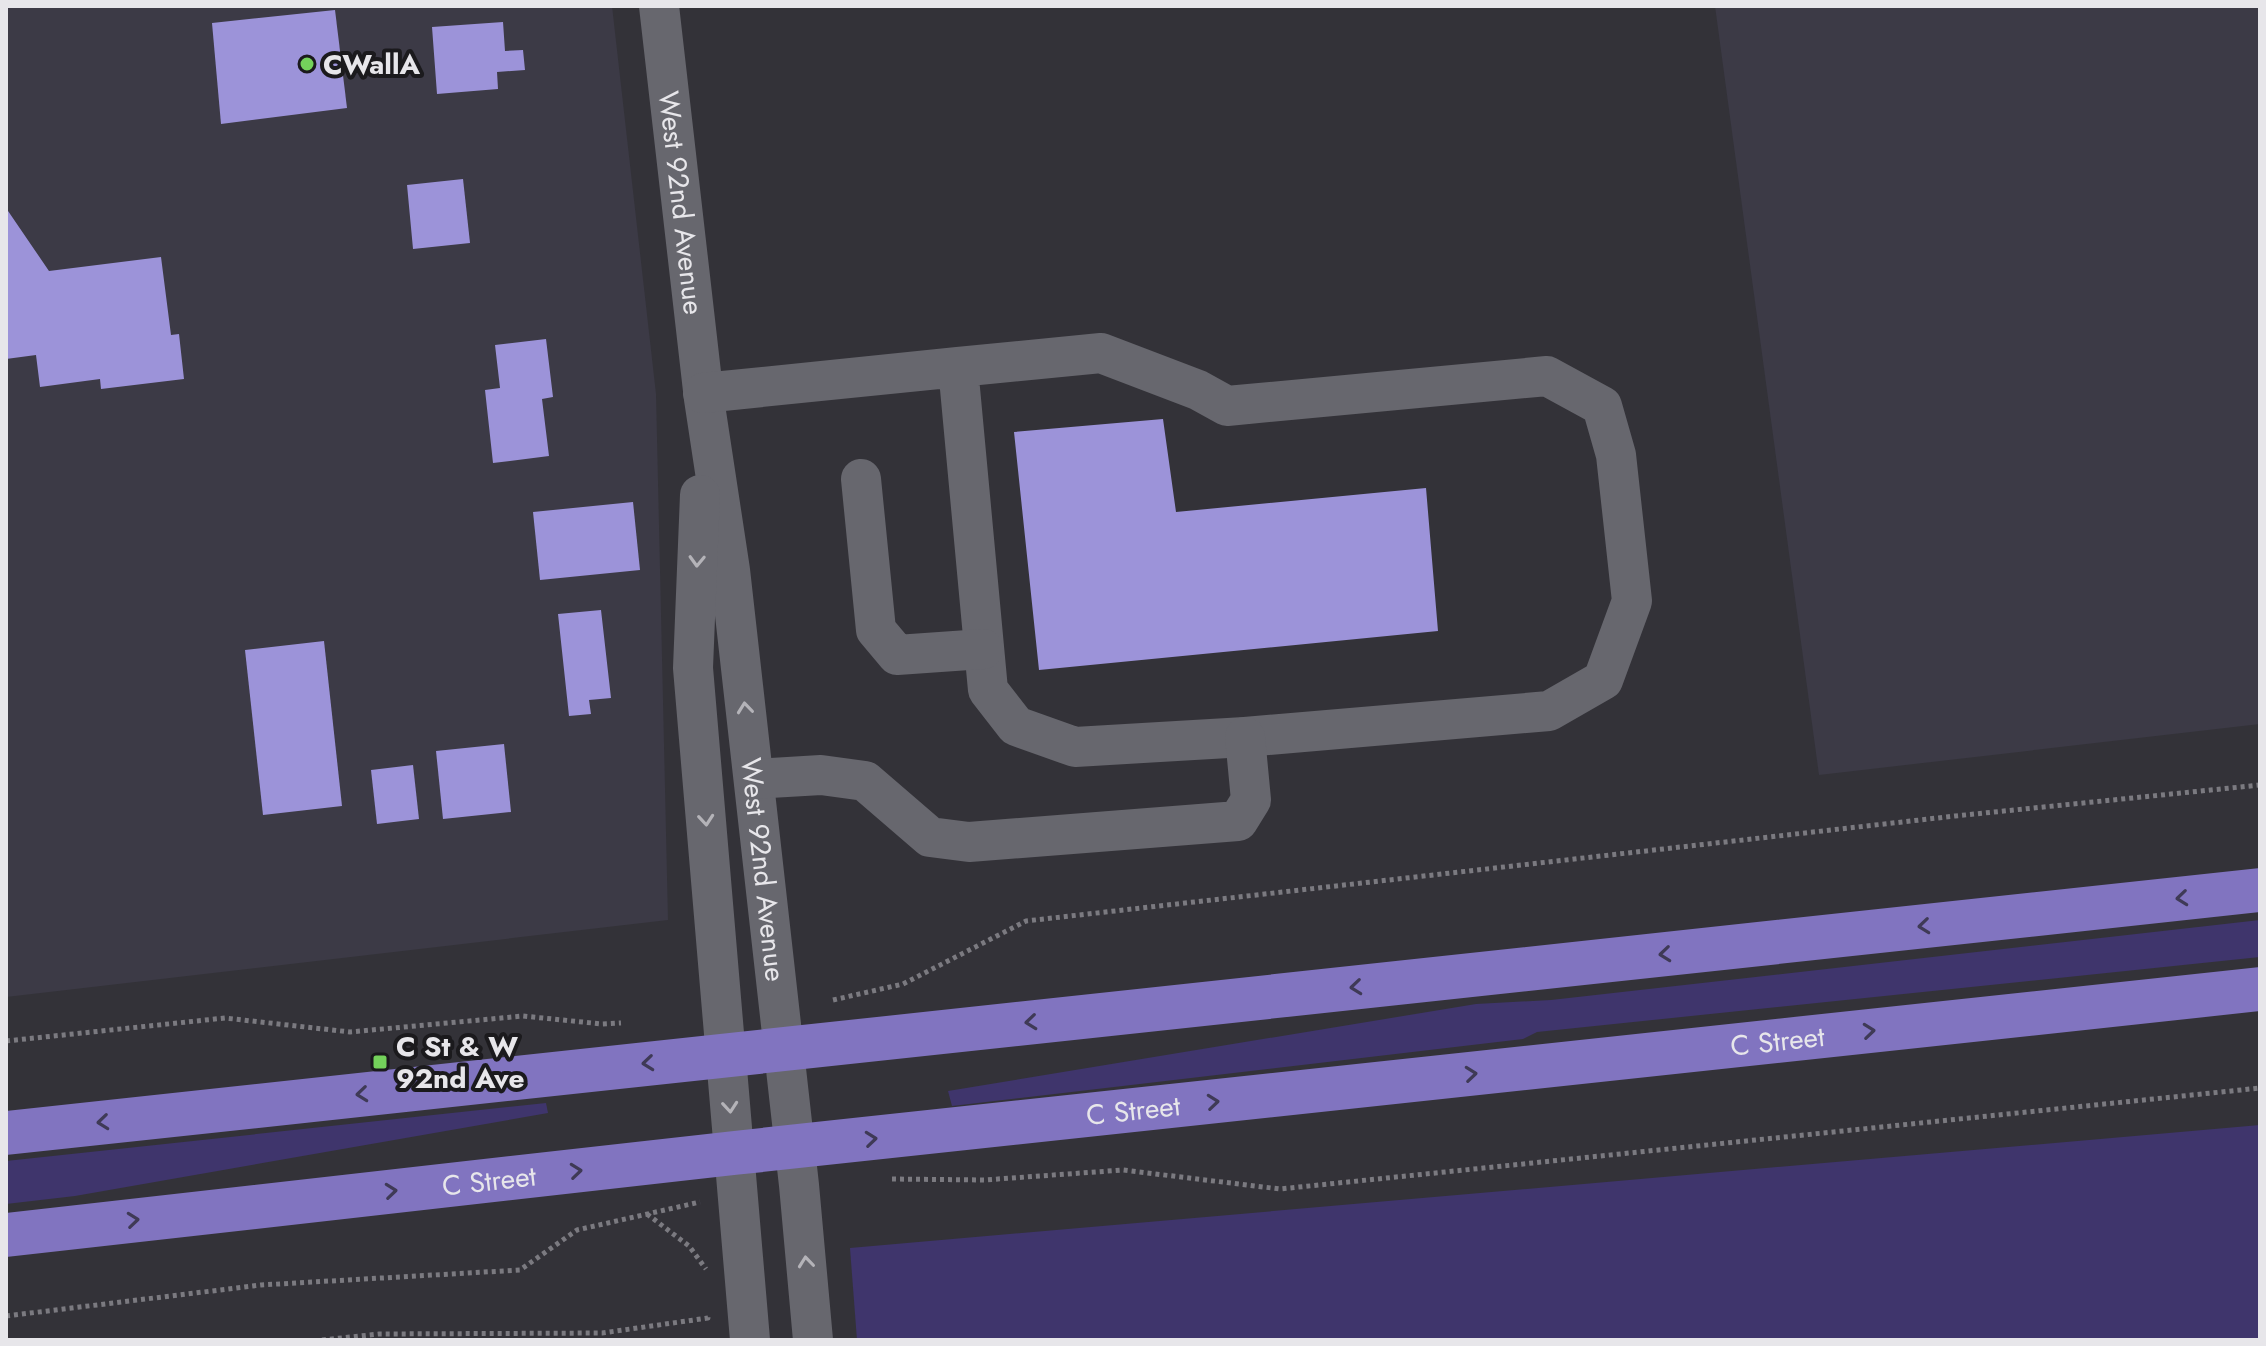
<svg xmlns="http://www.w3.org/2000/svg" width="2266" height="1346" viewBox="0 0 2266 1346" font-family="Jost,sans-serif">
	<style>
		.built { fill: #3c3a46 }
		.green { fill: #3f356c }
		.building { fill: #9c93d9 }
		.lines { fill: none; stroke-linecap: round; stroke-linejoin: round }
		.path { stroke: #7b7a80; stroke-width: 5; stroke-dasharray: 4 4; stroke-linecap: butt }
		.minor { stroke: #67676e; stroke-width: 40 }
		.major { stroke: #8174c0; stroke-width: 44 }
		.oneway { stroke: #b4b3b8 }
		.oneway2 { stroke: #3f3a56 }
		.poi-dot { fill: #74d25b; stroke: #1b1a1d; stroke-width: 3 }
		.labels { text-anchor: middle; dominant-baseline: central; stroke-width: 8; stroke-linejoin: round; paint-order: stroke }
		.poi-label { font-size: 28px; font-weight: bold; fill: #e7e6ea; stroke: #1b1a1d; text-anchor: start }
		.street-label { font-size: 28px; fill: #e7e6ea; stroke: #1b1a1d }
	</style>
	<rect width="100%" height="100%" fill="#333238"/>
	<g class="built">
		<polygon points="6,6 612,6 656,394 668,920 6,997"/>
		<polygon points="1715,6 2260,6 2260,724 1819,775"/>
	</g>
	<g class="green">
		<polygon points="2260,920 2260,957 1537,1032 1523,1039 952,1106 948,1091 1476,1004 1551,1000"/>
		<polygon points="546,1103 548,1113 75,1196 6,1204 6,1161"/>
		<polygon points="2260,1125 2260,1340 857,1340 850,1248"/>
	</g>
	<g class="building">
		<polygon points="335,10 347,108 221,124 212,23"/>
		<polygon points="503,22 505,51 523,50 525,70 497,72 498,89 437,94 432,27"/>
		<polygon points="463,179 470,243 413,249 407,185"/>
		<polygon points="6,208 49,271 161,257 171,335 179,334 184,379 101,389 100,379 40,387 36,355 6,359"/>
		<polygon points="546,339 553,397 542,399 549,456 493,463 485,390 500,388 495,345"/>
		<polygon points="1163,419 1176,512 1426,488 1438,631 1039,670 1014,432"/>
		<polygon points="633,502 640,570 540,580 533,512"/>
		<polygon points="601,610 611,698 589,700 591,714 569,716 558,614"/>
		<polygon points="324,641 342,806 263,815 245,650"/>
		<polygon points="504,744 511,812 443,819 436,751"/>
		<polygon points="413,765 419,819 377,824 371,770"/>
	</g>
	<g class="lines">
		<g class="path">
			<polyline points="833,1000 903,984 1026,921 1955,816 2260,785"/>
			<polyline points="6,1041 225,1018 350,1032 523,1016 602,1024 621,1023"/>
			<polyline points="892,1179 984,1180 1123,1170 1280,1189 2260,1088"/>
			<polyline points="647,1214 689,1246 706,1269"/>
			<polyline points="6,1316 261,1285 520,1270 577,1230 700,1202"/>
			<polyline points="322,1340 379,1334 602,1333 708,1318 708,1314"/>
		</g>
		<g class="minor">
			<path id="s1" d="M659,6L704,399L730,570L799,1185L813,1340"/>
			<polyline points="703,393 958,367 988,690 1016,726 1075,747 1245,737 1549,711 1603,680 1632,601 1616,455 1602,406 1547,376 1227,406 1198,390 1101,353 958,367"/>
			<polyline points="861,479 876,630 897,655 983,649"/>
			<polyline points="700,495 693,668 750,1340"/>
			<polyline points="754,779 821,775 865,781 930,837 969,842 1238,821 1251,800 1245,737"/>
		</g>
		<g class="major">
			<polyline points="6,1133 2260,890"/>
			<path id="s2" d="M6,1235L734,1153L2260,989"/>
		</g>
	</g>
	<defs><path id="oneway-chevron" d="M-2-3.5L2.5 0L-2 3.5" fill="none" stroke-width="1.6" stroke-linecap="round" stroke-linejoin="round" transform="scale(2)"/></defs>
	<g class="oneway">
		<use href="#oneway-chevron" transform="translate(697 561) rotate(92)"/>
		<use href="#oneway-chevron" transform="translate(745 708) rotate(-96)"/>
		<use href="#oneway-chevron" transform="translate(706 820) rotate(85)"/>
		<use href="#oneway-chevron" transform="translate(730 1107) rotate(85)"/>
		<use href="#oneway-chevron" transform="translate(806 1262) rotate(-96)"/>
	</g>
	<g class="oneway2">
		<use href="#oneway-chevron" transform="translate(2182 898) rotate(174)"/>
		<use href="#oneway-chevron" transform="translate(1924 926) rotate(174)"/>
		<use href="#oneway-chevron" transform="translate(1665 954) rotate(174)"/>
		<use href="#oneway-chevron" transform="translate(1356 987) rotate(174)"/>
		<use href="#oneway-chevron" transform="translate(1031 1022) rotate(174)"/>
		<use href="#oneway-chevron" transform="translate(1869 1031) rotate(-6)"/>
		<use href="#oneway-chevron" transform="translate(648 1063) rotate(174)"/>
		<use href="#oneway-chevron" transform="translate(1471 1074) rotate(-6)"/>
		<use href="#oneway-chevron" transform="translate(362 1094) rotate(174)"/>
		<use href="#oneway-chevron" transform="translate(1213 1102) rotate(-6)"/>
		<use href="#oneway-chevron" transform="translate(103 1122) rotate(174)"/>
		<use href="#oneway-chevron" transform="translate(871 1139) rotate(-6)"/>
		<use href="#oneway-chevron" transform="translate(576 1171) rotate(-6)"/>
		<use href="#oneway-chevron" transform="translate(391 1191) rotate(-6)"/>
		<use href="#oneway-chevron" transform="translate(133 1220) rotate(-6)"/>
	</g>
	<g class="poi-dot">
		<circle cx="307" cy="64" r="8"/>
		<rect x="372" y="1054" width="16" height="16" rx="4"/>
	</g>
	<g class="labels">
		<g class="poi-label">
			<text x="323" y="64">CWallA</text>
			<text x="396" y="1046">C St &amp; W<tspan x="396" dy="32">92nd Ave</tspan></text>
		</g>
		<g class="street-label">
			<text stroke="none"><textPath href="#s1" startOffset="198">West 92nd Avenue</textPath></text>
			<text stroke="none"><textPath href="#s1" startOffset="870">West 92nd Avenue</textPath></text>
			<text stroke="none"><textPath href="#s2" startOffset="1782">C Street</textPath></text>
			<text stroke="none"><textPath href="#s2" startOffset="1134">C Street</textPath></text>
			<text stroke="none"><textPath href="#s2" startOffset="486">C Street</textPath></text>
		</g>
	</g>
	<rect width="2266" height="1346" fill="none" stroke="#e7e6ea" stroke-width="16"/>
</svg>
